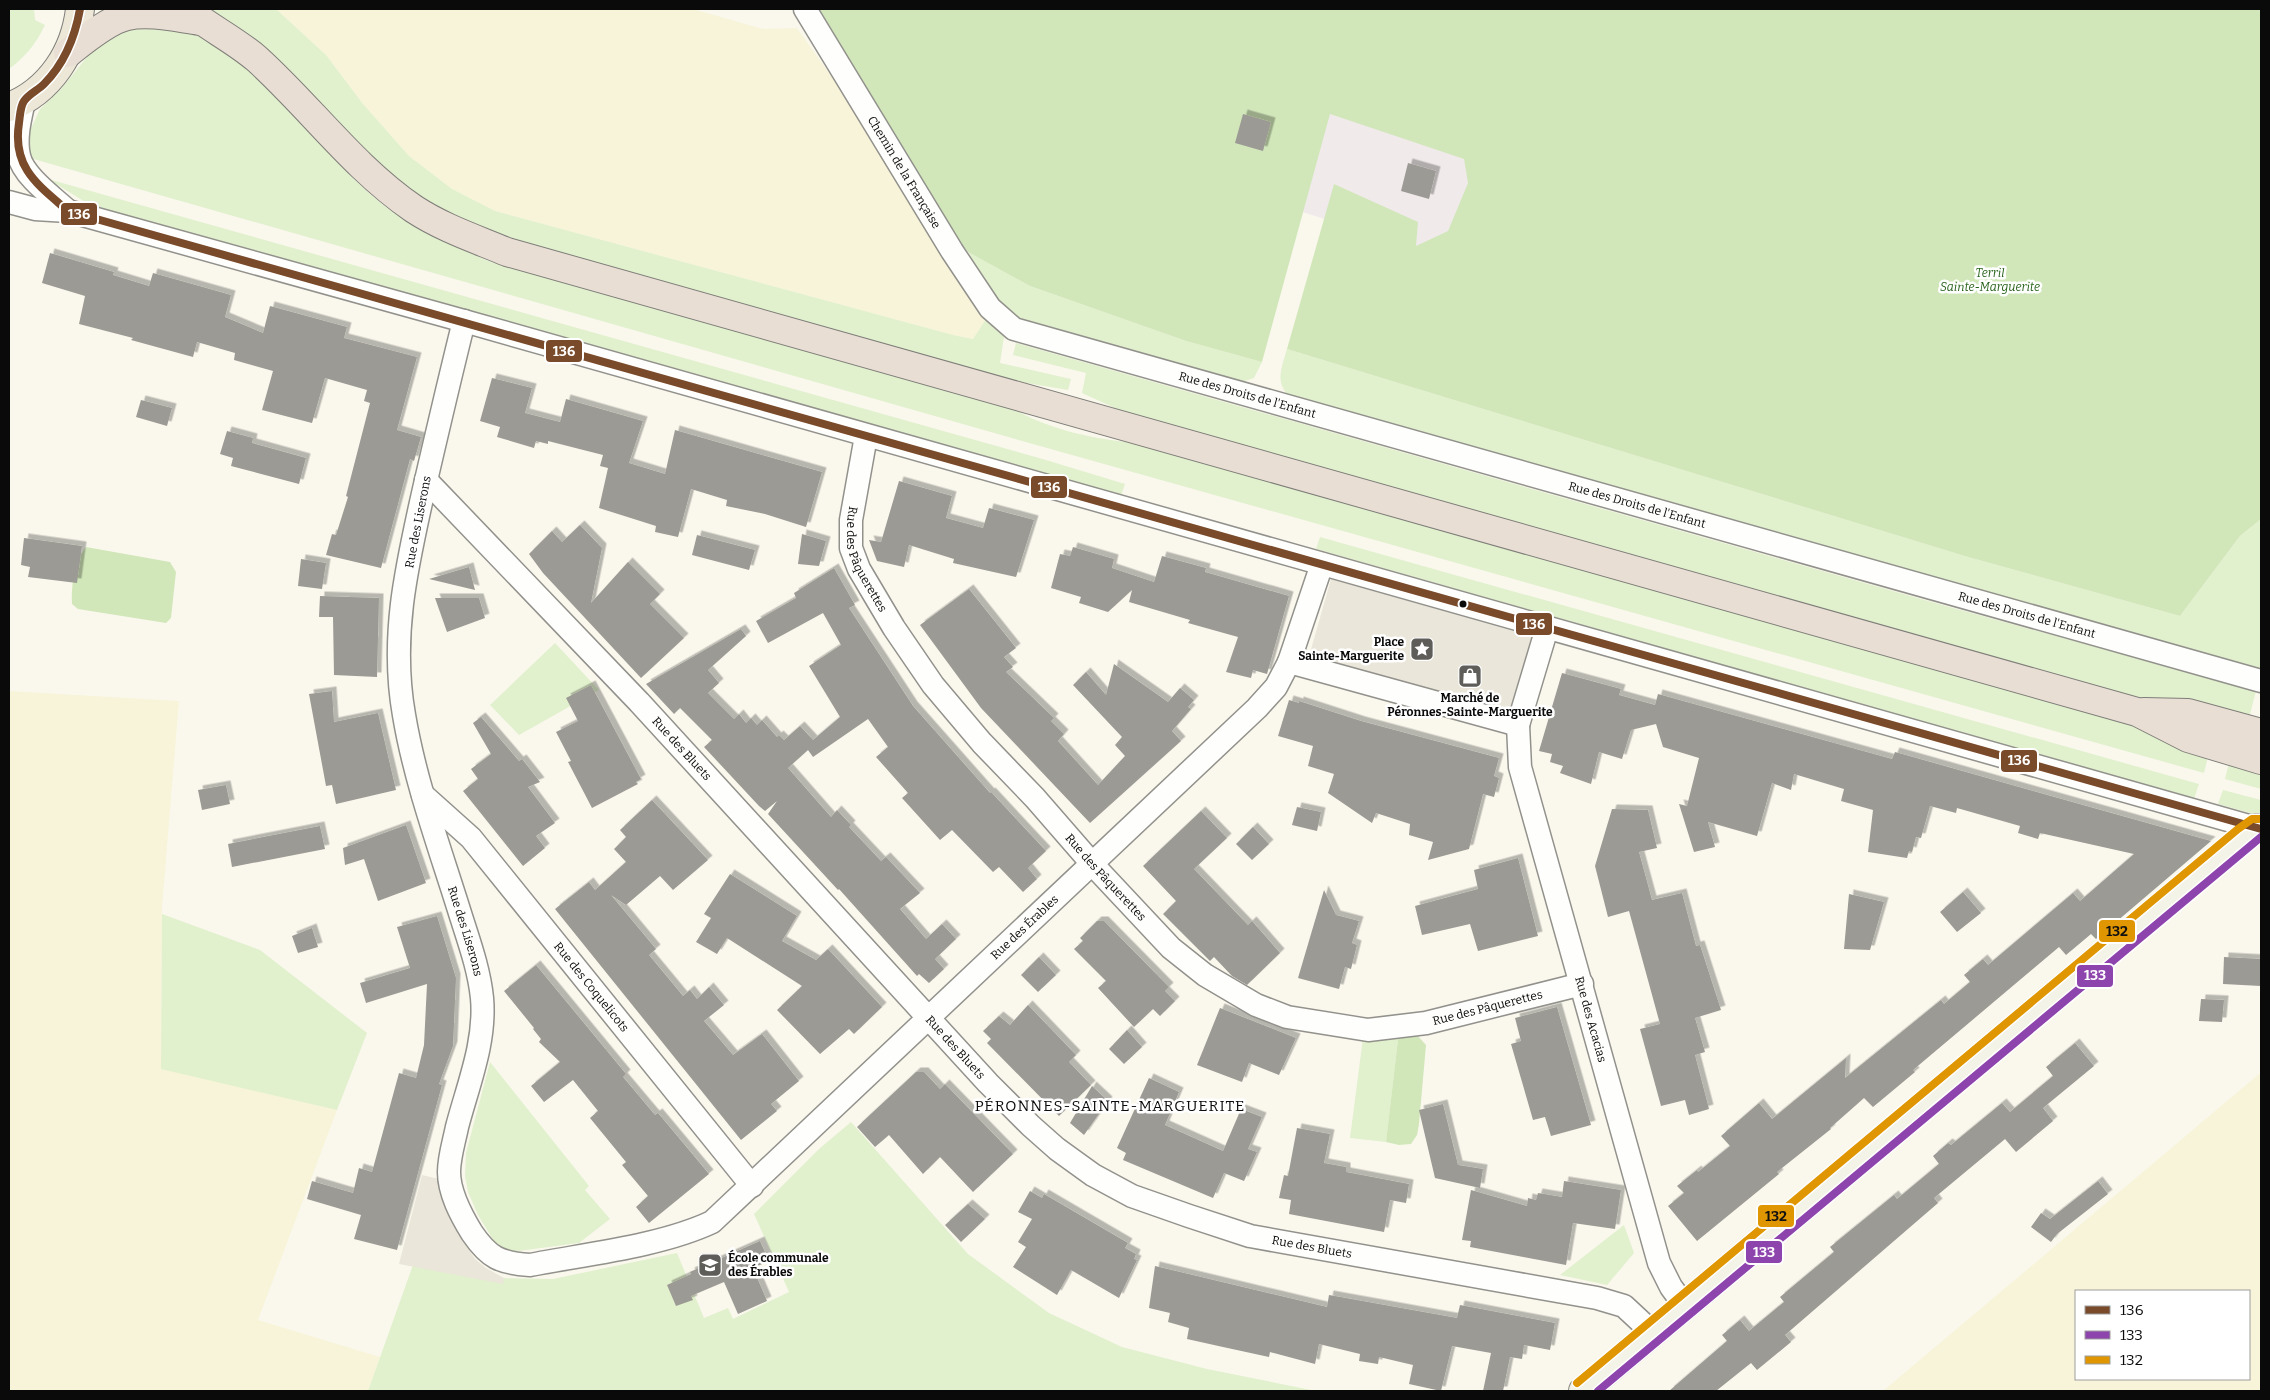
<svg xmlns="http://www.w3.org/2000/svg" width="2270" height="1400" viewBox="0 0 2270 1400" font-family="Bitter,serif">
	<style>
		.industrial { fill: #f1eaeb }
		.farmland { fill: #f7f4d9; fill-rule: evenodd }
		.green { fill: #e1f0cd }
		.forest { fill: #d1e7ba }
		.plaza { fill: #eae6d9 }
		.building { fill: #9c9a94; filter: url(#shadow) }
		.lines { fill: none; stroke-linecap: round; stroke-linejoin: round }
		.street-casing { stroke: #92918c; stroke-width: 25 }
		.secondary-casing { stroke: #898883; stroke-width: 30 }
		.primary-casing { stroke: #7f7e7a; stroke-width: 30 }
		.highway-casing { stroke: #7f7e7a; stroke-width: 30 }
		.street { stroke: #fefefc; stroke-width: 22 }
		.secondary { stroke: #f4f3e7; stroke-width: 28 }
		.primary { stroke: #ece7d6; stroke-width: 28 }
		.highway { stroke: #e9ded3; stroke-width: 28 }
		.bus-1-casing { stroke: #fff; stroke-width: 11 }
		.bus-2-casing { stroke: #fff; stroke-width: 11 }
		.bus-3-casing { stroke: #fff; stroke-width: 11 }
		.bus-1 { stroke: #7a4b2a; stroke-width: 8 }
		.bus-2 { stroke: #8e44ad; stroke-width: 8 }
		.bus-3 { stroke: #df9601; stroke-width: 8 }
		.bus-dot { fill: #0a0a0a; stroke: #fff; stroke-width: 2 }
		.labels { text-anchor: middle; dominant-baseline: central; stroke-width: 5; stroke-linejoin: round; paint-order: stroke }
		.street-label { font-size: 12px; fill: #0a0a0a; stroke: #fff }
		.park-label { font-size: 12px; font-style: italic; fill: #28621b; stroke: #fff }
		.poi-label { font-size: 12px; font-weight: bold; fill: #0a0a0a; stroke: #fff; text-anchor: end }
		.quarter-label { font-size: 15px; letter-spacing: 1px; fill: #0a0a0a; stroke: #fff }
		.line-badge { stroke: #fff; stroke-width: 2 }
		.badge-label { font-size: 14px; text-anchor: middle; font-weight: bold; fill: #fff }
		.pale-badge-label { font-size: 14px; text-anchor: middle; font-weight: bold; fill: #111 }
	</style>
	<defs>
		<filter id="shadow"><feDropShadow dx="4.5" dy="-4.5" stdDeviation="0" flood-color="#0004"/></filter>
	</defs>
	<rect width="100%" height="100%" fill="#faf8ed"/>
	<polygon class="industrial" points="1325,105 1486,156 1454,260 1293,209"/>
	<g class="farmland">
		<polygon points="276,9 693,9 763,29 797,28 836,83 931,238 972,302 986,319 973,339 953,335 495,211 452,189 409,156 363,104 326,55"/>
		<polygon points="9,691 179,701 162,907 161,1068 337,1110 258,1320 380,1357 368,1391 9,1391"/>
		<path d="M2259,1074L2261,1075V1391H1883ZM2076,1291H2249V1379H2076Z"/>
	</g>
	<g class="green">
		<path d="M9,9H34L35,20L45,25C36,44 25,57 9,69Z"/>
		<polygon points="199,9 276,9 326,55 363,104 409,156 452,189 495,211 953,335 973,339 986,319 1004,337 1000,363 1071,379 1068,390 991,377 505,241 401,189"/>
		<path d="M144,23C159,26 176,26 189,31C271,63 320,159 390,210C421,232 456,247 491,262L1017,411C1055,431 1091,438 1134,443L2149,730L2209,752L2204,773L1040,446L30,158L28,135L40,109L61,89L100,41L124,28Z"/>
		<polygon points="48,179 1046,460 1125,484 1121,496 134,220 90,205"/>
		<polygon points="968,252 1030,286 1186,341 1262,362 1254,378 1242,382 1020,322 989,293"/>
		<polygon points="1016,343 1946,606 2256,691 2248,722 2099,688 1128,414 1082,393 1086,373 1013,355"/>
		<path d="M1287,349L1968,557L2180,616L2240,536L2261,519V672L1295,401C1274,386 1280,372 1287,349Z"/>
		<polygon points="1320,537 2199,784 2194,799 1316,549"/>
		<polygon points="555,643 599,690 519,735 490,705"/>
		<polygon points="2230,759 2261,768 2261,789 2225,779"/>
		<polygon points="2223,790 2261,800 2261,816 2218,804"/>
		<polygon points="162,914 260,950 367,1033 337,1110 161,1069"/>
		<polygon points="1363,1038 1398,1039 1386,1142 1350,1138"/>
		<polygon points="490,1062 589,1186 585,1190 610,1219 579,1243 511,1252 495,1243 478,1215 468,1192 465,1176 466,1153"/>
		<polygon points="851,1122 968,1254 1049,1313 1122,1347 1207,1369 1316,1391 368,1391 413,1265 499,1278 553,1279 677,1253 704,1318 728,1308 733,1319 789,1292 754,1214 819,1149"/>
		<polygon points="1624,1225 1634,1253 1607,1285 1560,1275"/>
	</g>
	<g class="forest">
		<polygon points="809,9 2261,9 2261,519 2240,536 2180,616 1968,557 1287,349 1334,184 1418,222 1416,246 1448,231 1468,183 1464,159 1330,114 1262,362 1186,341 1030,286 968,252 924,192"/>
		<path d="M86,547L170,562L176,572L171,618L166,623L78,609L72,604C71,586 74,562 86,547Z"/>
		<polygon points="1416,1034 1426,1045 1419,1124 1417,1135 1411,1144 1399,1145 1386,1142 1398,1039"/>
	</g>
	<g class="plaza">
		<polygon points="1331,579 1537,638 1514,719 1308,660"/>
		<polygon points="422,1175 439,1179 455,1226 465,1244 475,1259 486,1268 504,1278 503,1284 399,1264"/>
	</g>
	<g class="building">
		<polygon points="1243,114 1271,122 1263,151 1235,143"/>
		<polygon points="1408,163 1436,171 1429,199 1401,191"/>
		<polygon points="50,253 114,272 113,275 149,286 153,273 231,295 225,317 263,333 270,306 347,327 344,338 417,357 397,430 421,437 414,461 410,459 381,568 326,555 332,534 336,535 348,497 346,496 370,403 364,401 367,390 325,378 312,423 262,410 273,371 234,360 235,353 197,342 193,357 131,340 133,338 79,324 85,296 42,283"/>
		<polygon points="492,378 532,388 525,413 560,422 566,399 643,421 629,463 665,474 675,430 822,472 806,527 765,514 726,506 727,500 691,489 678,537 655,532 656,526 599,508 608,468 600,466 603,455 548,441 548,444 536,441 534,448 497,437 500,427 480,421"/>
		<polygon points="141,400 172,408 167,426 136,417"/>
		<polygon points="227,431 253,438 252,443 306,458 299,484 231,466 233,458 220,454"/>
		<polygon points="899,481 952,496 946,518 983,528 989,508 1034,520 1016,577 953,563 954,559 909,545 904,567 877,561 869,540 881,542"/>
		<polygon points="580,525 602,548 591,603 628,562 660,594 650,604 684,638 641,678 543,573 529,554 552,531 562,542"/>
		<polygon points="802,534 826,541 819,566 798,564"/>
		<polygon points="697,535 755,550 749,570 692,555"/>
		<polygon points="24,538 82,546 77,583 28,577 30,567 21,565"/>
		<polygon points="1073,547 1114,559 1112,568 1154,582 1162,556 1206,568 1205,572 1289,596 1267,674 1253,670 1251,678 1226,672 1238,637 1188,623 1190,620 1129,602 1132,590 1108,612 1079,603 1081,597 1051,588 1060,554 1070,556"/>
		<polygon points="301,559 326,563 322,589 298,586"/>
		<polygon points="469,567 475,590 429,579"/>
		<polygon points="834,568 855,605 849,608 913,706 990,793 991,792 1046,851 1028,868 1037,879 1023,892 999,867 993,872 952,830 940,840 902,798 908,793 876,757 888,747 868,719 813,757 808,750 788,768 831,817 837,810 851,825 849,827 881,861 886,857 920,893 900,909 926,939 942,924 956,939 935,959 944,969 929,983 919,974 917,976 839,889 838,890 768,814 777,801 765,811 759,806 704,747 712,740 680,708 674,714 646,684 741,629 746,636 708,670 719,683 708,693 734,719 739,714 746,723 751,718 757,725 762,720 777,737 779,735 784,740 800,726 813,740 840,717 809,666 841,645 823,613 768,643 756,621 796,598 794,593"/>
		<polygon points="969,589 1016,648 1004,657 1013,667 1006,672 1054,718 1051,721 1064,734 1058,741 1098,785 1125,756 1115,745 1122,737 1073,685 1086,672 1106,695 1114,664 1168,702 1180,688 1194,700 1188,707 1191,709 1172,731 1181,741 1090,823 981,708 920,625"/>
		<polygon points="320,596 379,598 377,677 334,675 333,617 319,617"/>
		<polygon points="435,598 479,598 485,618 447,632"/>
		<polygon points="1562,673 1621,689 1619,695 1655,705 1658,694 1892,759 1895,752 2211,841 2096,939 2091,934 2066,955 2059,947 1913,1070 1915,1072 1873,1107 1864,1098 1830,1128 1831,1129 1777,1172 1779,1174 1697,1241 1668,1206 1684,1193 1677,1186 1697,1170 1698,1172 1730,1146 1721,1136 1759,1103 1772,1119 1846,1058 1845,1078 1941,1000 1944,1004 1970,982 1964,975 1983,959 1988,965 2073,893 2080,901 2134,854 2040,833 2038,839 2018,833 2020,826 1957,808 1956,813 1930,806 1921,838 1916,837 1912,852 1909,851 1907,858 1868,852 1873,810 1841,801 1844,789 1794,774 1791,790 1772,783 1757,836 1708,822 1715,847 1694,852 1679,804 1687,806 1699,758 1663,747 1656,724 1631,730 1622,759 1599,752 1591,784 1560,773 1563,766 1550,762 1552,754 1539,751"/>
		<polygon points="591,685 641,779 636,782 638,784 592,808 568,762 571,761 556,732 578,721 566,698"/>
		<polygon points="332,691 334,722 378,713 396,790 336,804 332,785 326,786 309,694"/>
		<polygon points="1289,700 1299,703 1299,701 1361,721 1499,758 1494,776 1499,778 1494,797 1483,794 1469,849 1428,860 1433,842 1409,835 1410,824 1376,813 1372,823 1328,793 1334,774 1308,766 1313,746 1278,736"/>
		<polygon points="481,717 519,761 522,759 540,782 528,787 555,823 536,836 545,848 523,866 463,791 478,779 471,769 491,754 473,723"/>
		<polygon points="226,785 230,804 202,810 198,790"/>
		<polygon points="652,800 708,860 673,890 660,876 626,905 611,895 656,949 649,955 683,996 690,990 697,999 709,987 724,1005 704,1021 733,1055 762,1034 799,1081 771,1104 777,1111 741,1140 555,909 589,882 595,890 626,862 614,849 626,837 620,830"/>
		<polygon points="1297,807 1321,812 1317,831 1292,825"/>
		<polygon points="1612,809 1648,810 1657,848 1639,852 1652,900 1682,893 1696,946 1700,945 1721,1010 1695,1018 1705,1052 1695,1055 1709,1109 1689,1115 1685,1100 1661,1106 1640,1029 1660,1024 1629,911 1608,917 1595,866"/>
		<polygon points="1201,811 1227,838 1194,869 1248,925 1252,921 1280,953 1247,985 1232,976 1214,957 1210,961 1163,914 1176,901 1143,866"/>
		<polygon points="406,825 426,883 378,901 364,859 345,865 343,848"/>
		<polygon points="320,826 325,849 232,867 228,844"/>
		<polygon points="1253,827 1269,844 1252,860 1236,844"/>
		<polygon points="1518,858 1538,936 1478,951 1470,924 1422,935 1415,906 1478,889 1474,870"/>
		<polygon points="730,874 797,916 782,941 816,960 828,949 882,1007 854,1034 849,1029 820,1054 777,1010 802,986 727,938 717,954 696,942 711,918 704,914"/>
		<polygon points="1324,890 1336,915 1359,921 1352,943 1357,945 1351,969 1345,967 1339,989 1298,978"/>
		<polygon points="1963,892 1981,913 1957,932 1940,912"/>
		<polygon points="1849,894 1884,902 1870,950 1844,949"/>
		<polygon points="437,916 456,978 453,1046 439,1084 442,1085 397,1250 354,1239 361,1215 307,1199 312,1181 353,1193 359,1168 372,1172 399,1073 416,1078 424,1045 427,984 366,1003 360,983 410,968 397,927"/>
		<polygon points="1097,921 1104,921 1169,987 1165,991 1175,1001 1160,1016 1153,1009 1134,1027 1098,988 1106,981 1074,949 1083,941 1080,938"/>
		<polygon points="312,928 318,947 298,953 292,936"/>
		<polygon points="1039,957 1056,975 1038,992 1021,975"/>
		<polygon points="2224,957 2261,959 2261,986 2223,984"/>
		<polygon points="536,965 626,1074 623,1077 655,1115 658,1113 709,1174 649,1223 636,1207 648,1196 622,1165 626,1162 590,1118 598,1111 573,1080 544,1102 531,1086 560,1062 539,1042 541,1039 533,1029 534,1028 504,991"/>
		<polygon points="2201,999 2224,1000 2222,1022 2199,1021"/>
		<polygon points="1028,1005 1076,1055 1069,1062 1091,1085 1059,1116 987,1043 991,1039 983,1031 999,1016 1010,1025"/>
		<polygon points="1557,1007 1591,1125 1551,1136 1545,1117 1533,1120 1511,1044 1521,1041 1515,1018"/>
		<polygon points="1220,1008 1296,1038 1279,1075 1249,1063 1242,1082 1197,1065"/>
		<polygon points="1127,1030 1142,1047 1124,1064 1109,1049"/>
		<polygon points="2075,1043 2094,1066 2043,1108 2053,1121 2016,1152 2005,1139 1934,1198 1938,1203 1785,1335 1791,1342 1757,1370 1751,1363 1716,1391 1669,1391 1727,1341 1722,1335 1740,1320 1749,1331 1784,1302 1780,1297 1834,1252 1830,1247 1894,1195 1897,1199 1939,1164 1933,1156 1948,1143 1951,1145 2002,1103 2010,1112 2053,1076 2046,1067"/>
		<polygon points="916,1072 924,1072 940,1089 945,1084 1013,1154 973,1192 940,1157 923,1174 889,1135 875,1147 857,1127"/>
		<polygon points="1149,1078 1179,1092 1165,1125 1223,1151 1241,1109 1262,1117 1248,1149 1257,1152 1244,1181 1224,1173 1213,1198 1123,1160 1126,1153 1117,1148"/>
		<polygon points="1092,1086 1108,1101 1084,1135 1070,1123"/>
		<polygon points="1443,1104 1458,1165 1483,1169 1480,1188 1435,1178 1419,1110"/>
		<polygon points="1297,1128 1330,1134 1324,1163 1346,1167 1346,1172 1409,1184 1406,1203 1390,1200 1384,1232 1289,1214 1291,1200 1279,1198 1284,1175 1288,1176"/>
		<polygon points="1564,1181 1621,1190 1615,1229 1573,1223 1566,1265 1470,1247 1471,1241 1462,1240 1471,1190 1527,1206 1528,1198 1536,1200 1538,1193 1562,1197"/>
		<polygon points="2098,1181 2108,1194 2057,1234 2051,1242 2031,1227 2041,1213 2050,1219"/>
		<polygon points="1030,1191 1042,1198 1044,1194 1128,1243 1125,1248 1136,1254 1134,1259 1137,1260 1119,1298 1071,1270 1057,1295 1013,1267 1026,1247 1018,1242 1032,1219 1018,1212"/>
		<polygon points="968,1204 985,1219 961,1242 945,1225"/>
		<polygon points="760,1241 769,1261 753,1268 767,1301 738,1314 724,1282 691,1296 693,1300 676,1306 667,1285 691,1274 690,1272"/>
		<polygon points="1155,1266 1327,1307 1329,1295 1457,1318 1460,1305 1555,1323 1550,1350 1524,1345 1522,1359 1510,1357 1503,1391 1483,1391 1491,1353 1452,1346 1441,1391 1409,1384 1413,1365 1379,1357 1378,1364 1359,1361 1360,1354 1319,1344 1315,1364 1270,1352 1269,1357 1223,1347 1187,1339 1189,1328 1168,1322 1170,1313 1149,1308"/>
	</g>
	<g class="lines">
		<g class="street-casing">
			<g id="street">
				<path id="s1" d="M805,9L952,251L990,308L1014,329L2261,681"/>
				<path d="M24,101C20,119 15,138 19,156C23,176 54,198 68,211"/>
				<polyline points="9,202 35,209 68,211 464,321 2256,828"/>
				<path id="s2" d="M464,321C450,377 437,433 424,489C407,565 390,636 404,715C415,781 439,846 459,910C468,939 479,968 482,998C486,1042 468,1085 457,1127C454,1142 449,1157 449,1172C449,1193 461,1215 472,1233C489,1258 500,1263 530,1265C587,1254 661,1246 712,1222L1257,708L1276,687L1289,662"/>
				<path id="s3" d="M866,436L851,520V548L859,569L894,628L933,685L982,743L1035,798L1095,867L1171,948L1205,975L1256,1005L1287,1017L1368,1030L1426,1023L1582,984"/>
				<path id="s4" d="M426,480L639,702L988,1083L1031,1126L1057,1149L1093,1175L1132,1196L1189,1216L1250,1236L1597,1298L1624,1306L1653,1333"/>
				<polyline points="1322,564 1289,662 1518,725 1547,628"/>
				<path id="s5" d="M1518,725L1520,767L1659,1263L1671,1287L1685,1306"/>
				<path id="s6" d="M423,795L471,838L752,1186"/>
			</g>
		</g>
		<g class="secondary-casing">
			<polyline id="secondary" points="1583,1391 2244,837 2256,828 2261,829"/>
		</g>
		<g class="primary-casing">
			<path id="primary" d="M9,107C50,91 75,52 80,9"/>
		</g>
		<g class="highway-casing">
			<g id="highway">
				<path d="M186,9C208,27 235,40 257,59C311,108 354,168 414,209C443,228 476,239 507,252L2137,712L2188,738L2261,760"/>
				<path d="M68,53C83,41 108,20 127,16C150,11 177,18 200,21"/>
				<polyline points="2144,712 2188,713 2261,733"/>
			</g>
		</g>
		<use href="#street" class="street"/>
		<use href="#secondary" class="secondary"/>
		<use href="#primary" class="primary"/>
		<use href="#highway" class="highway"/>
		<g class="bus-1-casing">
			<path id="bus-1" d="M80,9C75,37 65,63 44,84C38,90 29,94 24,101C20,107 20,116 19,123C12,168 38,185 68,211L2261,829"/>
		</g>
		<g class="bus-2-casing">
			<polyline id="bus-2" points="1598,1391 2261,837"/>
		</g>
		<g class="bus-3-casing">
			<polyline id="bus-3" points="1577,1383 2238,829 2252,819 2261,819"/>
		</g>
		<use href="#bus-1" class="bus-1"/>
		<use href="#bus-2" class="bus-2"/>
		<use href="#bus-3" class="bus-3"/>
	</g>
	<defs>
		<g id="sight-square" transform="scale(1.25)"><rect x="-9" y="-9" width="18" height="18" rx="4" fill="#5e5d59" stroke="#fff"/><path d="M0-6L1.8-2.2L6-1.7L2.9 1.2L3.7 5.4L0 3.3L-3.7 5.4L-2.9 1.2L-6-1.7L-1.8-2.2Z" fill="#fff"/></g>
		<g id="shop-square" transform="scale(1.25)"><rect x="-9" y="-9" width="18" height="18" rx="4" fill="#5e5d59" stroke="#fff"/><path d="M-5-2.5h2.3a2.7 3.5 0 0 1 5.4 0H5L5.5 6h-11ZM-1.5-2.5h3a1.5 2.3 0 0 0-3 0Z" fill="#fff"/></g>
		<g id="school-square" transform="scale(1.25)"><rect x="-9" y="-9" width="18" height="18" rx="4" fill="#5e5d59" stroke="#fff"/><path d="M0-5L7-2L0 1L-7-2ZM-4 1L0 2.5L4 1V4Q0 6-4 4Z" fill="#fff"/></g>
	</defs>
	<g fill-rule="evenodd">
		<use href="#sight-square" x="1422" y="649"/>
		<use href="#shop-square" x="1470" y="676"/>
		<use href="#school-square" x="710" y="1265"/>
	</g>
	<circle class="bus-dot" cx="1463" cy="604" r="4.5"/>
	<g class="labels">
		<g class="street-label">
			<text stroke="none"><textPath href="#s1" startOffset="191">Chemin de la Française</textPath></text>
			<text stroke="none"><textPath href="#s1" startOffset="626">Rue des Droits de l'Enfant</textPath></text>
			<text stroke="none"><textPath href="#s1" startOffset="1031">Rue des Droits de l'Enfant</textPath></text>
			<text transform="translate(418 522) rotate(-79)">Rue des Liserons</text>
			<text stroke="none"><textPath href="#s3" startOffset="128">Rue des Pâquerettes</textPath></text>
			<text stroke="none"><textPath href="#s1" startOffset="1436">Rue des Droits de l'Enfant</textPath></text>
			<text stroke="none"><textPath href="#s4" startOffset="371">Rue des Bluets</textPath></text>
			<text stroke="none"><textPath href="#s3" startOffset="532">Rue des Pâquerettes</textPath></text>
			<text stroke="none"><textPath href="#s2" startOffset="1626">Rue des Érables</textPath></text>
			<text stroke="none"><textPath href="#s2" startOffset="626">Rue des Liserons</textPath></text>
			<text stroke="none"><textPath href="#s6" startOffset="256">Rue des Coquelicots</textPath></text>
			<text stroke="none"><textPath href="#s3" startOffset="968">Rue des Pâquerettes</textPath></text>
			<text stroke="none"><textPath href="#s5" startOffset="304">Rue des Acacias</textPath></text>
			<text stroke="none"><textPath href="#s4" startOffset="776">Rue des Bluets</textPath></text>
			<text stroke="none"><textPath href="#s4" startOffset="1196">Rue des Bluets</textPath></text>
		</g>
		<g class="park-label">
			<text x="1990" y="273">Terril<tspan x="1990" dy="14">Sainte-Marguerite</tspan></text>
		</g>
		<g class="poi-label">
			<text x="1404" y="642">Place<tspan x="1404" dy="14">Sainte-Marguerite</tspan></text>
			<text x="1470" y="698" text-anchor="middle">Marché de<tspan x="1470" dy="14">Péronnes-Sainte-Marguerite</tspan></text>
			<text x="728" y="1258" text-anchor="start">École communale<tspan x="728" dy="14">des Érables</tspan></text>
		</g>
		<g class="quarter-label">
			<text x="1110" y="1106">PÉRONNES-SAINTE-MARGUERITE</text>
		</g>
	</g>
	<g class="line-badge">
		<rect x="60" y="202" width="38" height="24" rx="5" fill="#7a4b2a"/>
		<rect x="545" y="339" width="38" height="24" rx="5" fill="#7a4b2a"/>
		<rect x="1030" y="475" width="38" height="24" rx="5" fill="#7a4b2a"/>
		<rect x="1515" y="612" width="38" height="24" rx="5" fill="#7a4b2a"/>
		<rect x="2000" y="749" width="38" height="24" rx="5" fill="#7a4b2a"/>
		<rect x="2098" y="919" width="38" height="24" rx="5" fill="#df9601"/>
		<rect x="2076" y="964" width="38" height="24" rx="5" fill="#8e44ad"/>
		<rect x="1757" y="1204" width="38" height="24" rx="5" fill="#df9601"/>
		<rect x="1745" y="1240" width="38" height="24" rx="5" fill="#8e44ad"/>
	</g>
	<g class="badge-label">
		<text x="79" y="219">136</text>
		<text x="564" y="356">136</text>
		<text x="1049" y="492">136</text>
		<text x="1534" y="629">136</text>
		<text x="2019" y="765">136</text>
		<text x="2095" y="980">133</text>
		<text x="1764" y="1257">133</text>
	</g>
	<g class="pale-badge-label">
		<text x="2117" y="936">132</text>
		<text x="1776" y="1221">132</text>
	</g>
	<rect width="2270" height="1400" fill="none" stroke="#0a0a0a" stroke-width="20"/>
	<rect x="2075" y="1290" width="175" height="90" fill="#ffffff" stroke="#9d9d9d"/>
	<rect x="2085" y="1306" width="25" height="8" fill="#7a4b2a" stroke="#9d9d9d"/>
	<text x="2120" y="1315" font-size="15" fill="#0a0a0a">136</text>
	<rect x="2085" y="1331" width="25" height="8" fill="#8e44ad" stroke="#9d9d9d"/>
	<text x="2120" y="1340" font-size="15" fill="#0a0a0a">133</text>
	<rect x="2085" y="1356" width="25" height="8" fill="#df9601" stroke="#9d9d9d"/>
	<text x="2120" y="1365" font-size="15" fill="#0a0a0a">132</text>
</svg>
